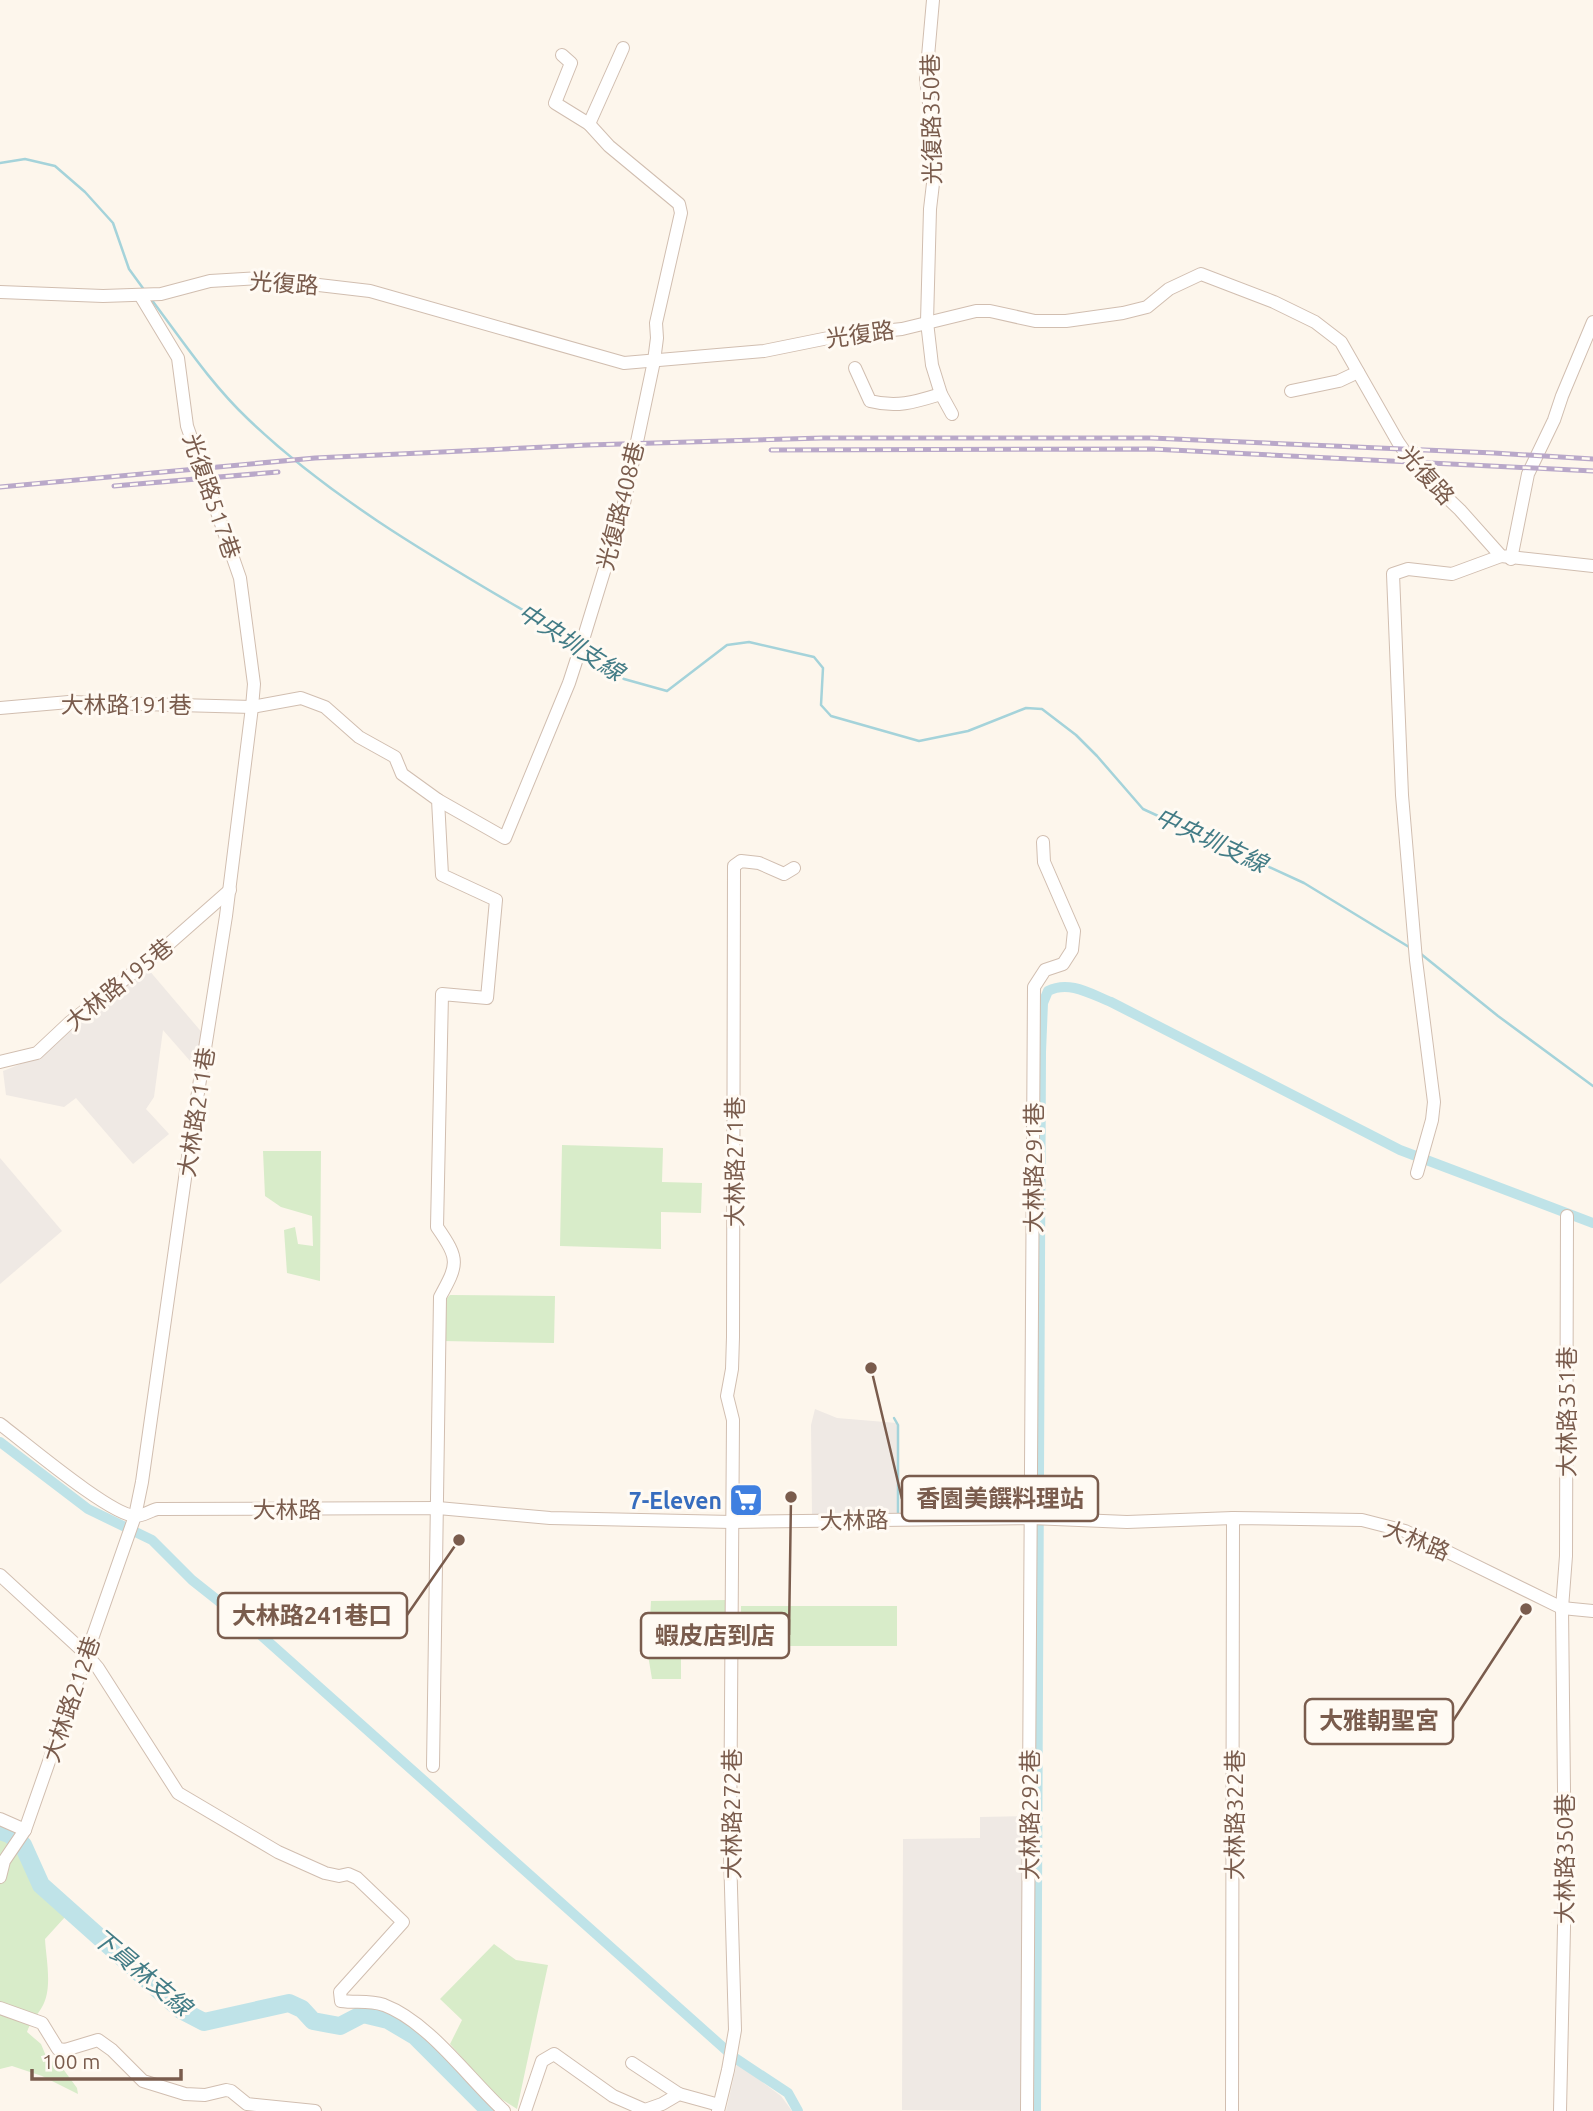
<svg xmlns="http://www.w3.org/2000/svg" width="1593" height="2111" viewBox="0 0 1593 2111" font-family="Ubuntu,'Noto Sans TC',sans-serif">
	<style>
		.industrial { fill: #efe9e4 }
		.green { fill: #d8ecc9 }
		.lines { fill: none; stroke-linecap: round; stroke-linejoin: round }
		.stream { stroke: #a5d3da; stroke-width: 2.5 }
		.canal { stroke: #bfe3e8; stroke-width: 10 }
		.river { stroke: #bfe3e8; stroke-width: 18 }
		.minor-casing { stroke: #d1beb0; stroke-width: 14 }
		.minor { stroke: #fff; stroke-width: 12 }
		.rail-casing { stroke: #b9a8c9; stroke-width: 5 }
		.rail { stroke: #fffaf3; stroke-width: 2.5; stroke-dasharray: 8; stroke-linecap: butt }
		.labels { text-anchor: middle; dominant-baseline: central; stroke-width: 6; stroke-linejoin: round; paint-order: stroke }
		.street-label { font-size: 23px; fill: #7a5c4d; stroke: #fffaf3 }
		.shop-label { font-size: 23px; font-weight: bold; fill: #366cbe; stroke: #fffaf3; text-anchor: end }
		.water-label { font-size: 24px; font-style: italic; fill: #437c86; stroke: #fffaf3 }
		.leader { fill: none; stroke: #7a5c4d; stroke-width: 2.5 }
		.callout-dot { fill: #7a5c4d; stroke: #fffaf3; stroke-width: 2.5 }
		.callout { fill: #fffaf3; stroke: #7a5c4d; stroke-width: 2.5 }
		.callout-label { font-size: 24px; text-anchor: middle; font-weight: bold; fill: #7a5c4d }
	</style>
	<rect width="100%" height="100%" fill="#fdf6ec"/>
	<g class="industrial">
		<polygon points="148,969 204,1035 198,1070 163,1030 154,1097 146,1109 169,1134 133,1164 76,1098 64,1107 6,1095 3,1071 36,1058"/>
		<polygon points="0,1158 62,1231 0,1284"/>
		<polygon points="815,1409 837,1418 897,1423 897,1514 812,1514 811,1425"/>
		<polygon points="1026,1816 1025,2111 902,2110 903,1839 980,1838 980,1817"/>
		<polygon points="737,2063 781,2096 792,2111 726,2111"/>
	</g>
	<g class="green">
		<polygon points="562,1145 663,1148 662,1182 702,1183 701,1213 661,1212 661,1249 560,1246"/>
		<polygon points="263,1151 321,1151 320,1281 287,1273 284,1230 295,1227 298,1244 313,1246 312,1216 281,1207 265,1196"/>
		<polygon points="450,1295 555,1296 554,1343 442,1341 443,1302"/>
		<polygon points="729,1600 729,1654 681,1654 681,1679 652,1679 648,1655 651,1601"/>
		<rect x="741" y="1606" width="156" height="40"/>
		<path d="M0,1837C22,1845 27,1871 40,1888C48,1898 57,1907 65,1917L45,1939C46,1959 53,1989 42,2007C37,2016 30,2022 27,2032L41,2044L48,2061L58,2062L77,2088L78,2094L42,2076L12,2066L0,2069Z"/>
		<polygon points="494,1944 516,1960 548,1965 517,2109 495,2095 450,2044 462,2020 440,1999"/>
	</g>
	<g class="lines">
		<g class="stream">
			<polyline points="0,163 25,159 55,166 85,192 113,223 129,269 145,291"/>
			<path d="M151,299C182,340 211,384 248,419C341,508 456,570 565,635L576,644"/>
			<polyline points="584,650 624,679 667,691 727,645 749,642 814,657 823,668 821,705 831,716 919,741 968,731 1026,708 1042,709 1076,735 1097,756 1143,809 1304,883 1409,947"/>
			<polyline points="1421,954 1498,1016 1593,1086"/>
			<polyline points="894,1418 898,1425 898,1513"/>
		</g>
		<g class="canal">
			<polyline points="0,1442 88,1509 152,1540 192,1580 254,1629 735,2058 788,2093 798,2111"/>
			<path d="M1036,2111L1041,1052L1043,1003L1048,991C1069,980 1091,994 1111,1002L1400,1150L1593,1223"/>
		</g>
		<polyline class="river" points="0,1831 9,1834 23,1845 41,1885 181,2010 204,2022 289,2003 302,2009 313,2021 340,2026 363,2014 388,2020 415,2036 490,2111"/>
		<g class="minor-casing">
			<g id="minor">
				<polyline points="933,0 926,79 936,158 930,209 927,322 932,365 941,394 952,414"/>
				<polyline points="589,124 623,48"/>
				<polyline points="0,292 103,296 161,294 210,281 259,278 370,291 624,363 764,351 843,335 902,329 976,311 990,311 1035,321 1066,321 1123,313 1147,307 1169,289 1201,274 1274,302 1315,322 1341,342 1398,442 1416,468 1460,510 1501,556 1593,566"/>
				<path d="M855,368L870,401C897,408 915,402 941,394"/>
				<polyline points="1291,391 1339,381 1358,372"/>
				<polyline points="1511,559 1528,474 1554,420 1562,396 1593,322"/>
				<path d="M0,708L69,702L252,707L301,698L325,707L359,737L395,757L402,774L438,800L442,875L496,900L487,998L442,994L437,1227C460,1260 458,1264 440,1297L433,1766"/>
				<polyline points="438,800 505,838 569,683 582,643 622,513 654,361 657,338 656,323 681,213 679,204 609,146 589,124 555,103 571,63 562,55"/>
				<polyline points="0,1062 37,1053 69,1023 163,949 230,890"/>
				<polyline points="1417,1173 1432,1120 1434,1102 1416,960 1402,795 1393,574 1408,569 1452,574 1501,556"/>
				<path d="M0,1424C23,1441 112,1517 136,1516C142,1516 150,1511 157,1509L438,1508L550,1518L732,1522L1031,1518L1127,1522L1233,1518L1362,1520L1405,1531L1562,1608L1593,1611"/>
				<path d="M0,1575L86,1654L98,1668L178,1793L278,1852L325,1873L339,1876L348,1874L357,1878L403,1922L340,1992L341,2001C356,2003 369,2000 384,2005C429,2022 468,2078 504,2111"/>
				<polyline points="0,1819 25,1830"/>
				<polyline points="0,1877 4,1861 25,1830 135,1516 142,1482 190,1143 226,916 252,707 254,684 240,578 187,426 178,358 140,295"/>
				<polyline points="0,2008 42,2023 58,2049 65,2050 98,2040 112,2050 143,2081 185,2094 205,2095 226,2090 231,2091 247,2104 315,2111"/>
				<polyline points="632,2063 679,2094"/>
				<polyline points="525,2111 542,2061 554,2054 613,2096 645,2110 662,2104 679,2094 719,2105"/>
				<polyline points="718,2111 728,2070 735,2030 730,1853 733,1420 727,1396 732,1369 733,1337 734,866 741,861 759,863 784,874 794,868"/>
				<polyline points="1027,2111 1034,987 1045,970 1063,964 1072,950 1074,931 1044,862 1043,842"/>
				<polyline points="1232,2111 1233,1518"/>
				<polyline points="1560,2111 1565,1881 1562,1608 1566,1556 1567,1216"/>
			</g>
		</g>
		<use href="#minor" class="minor"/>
		<g class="rail-casing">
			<g id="rail">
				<polyline points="771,450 1152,449 1593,471"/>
				<polyline points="114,486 278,472"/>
				<polyline points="0,487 315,458 588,445 822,438 1151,438 1494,453 1593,459"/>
			</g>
		</g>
		<use href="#rail" class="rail"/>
	</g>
	<defs>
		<g id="supermarket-square" transform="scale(1.75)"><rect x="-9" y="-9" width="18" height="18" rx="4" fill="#3f7fe0" stroke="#fffaf3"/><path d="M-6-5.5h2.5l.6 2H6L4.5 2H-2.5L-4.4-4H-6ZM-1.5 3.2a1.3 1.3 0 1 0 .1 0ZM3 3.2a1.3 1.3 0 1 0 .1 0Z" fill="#fff"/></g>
	</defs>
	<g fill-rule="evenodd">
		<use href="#supermarket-square" x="746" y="1500"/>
	</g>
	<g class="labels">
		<g class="street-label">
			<text transform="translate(931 119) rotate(-91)">光復路350巷</text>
			<text transform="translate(284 283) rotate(4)">光復路</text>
			<text transform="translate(860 334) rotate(-8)">光復路</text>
			<text transform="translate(1427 475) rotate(48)">光復路</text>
			<text transform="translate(212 496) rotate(71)">光復路517巷</text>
			<text transform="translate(620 506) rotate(-76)">光復路408巷</text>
			<text x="126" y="704">大林路191巷</text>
			<text transform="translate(119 984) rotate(-39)">大林路195巷</text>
			<text transform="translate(196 1112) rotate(-81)">大林路211巷</text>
			<text transform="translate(734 1162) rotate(-90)">大林路271巷</text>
			<text transform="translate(1033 1168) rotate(-90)">大林路291巷</text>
			<text transform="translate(1566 1412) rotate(-90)">大林路351巷</text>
			<text x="287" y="1509">大林路</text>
			<text transform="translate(854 1520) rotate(-1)">大林路</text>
			<text transform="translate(1417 1540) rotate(22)">大林路</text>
			<text transform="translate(71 1699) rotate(-71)">大林路212巷</text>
			<text transform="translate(731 1814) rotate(-90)">大林路272巷</text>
			<text transform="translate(1029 1815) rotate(-90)">大林路292巷</text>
			<text transform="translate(1234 1815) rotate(-90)">大林路322巷</text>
			<text transform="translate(1564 1859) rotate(-90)">大林路350巷</text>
		</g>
		<g class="shop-label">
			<text x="722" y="1500">7-Eleven</text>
		</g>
		<g class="water-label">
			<text transform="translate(571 642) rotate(33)">中央圳支線</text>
			<text transform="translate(1211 840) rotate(25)">中央圳支線</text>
			<text transform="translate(142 1972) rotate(40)">下員林支線</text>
		</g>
	</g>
	<path class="leader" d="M871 1368L902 1499M459 1540L407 1615M791 1497L789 1635M1526 1609L1453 1721"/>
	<g class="callout-dot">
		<circle cx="871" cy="1368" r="7"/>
		<circle cx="459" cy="1540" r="7"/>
		<circle cx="791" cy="1497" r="7"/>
		<circle cx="1526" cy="1609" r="7"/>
	</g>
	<g class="callout">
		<rect x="902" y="1476" width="196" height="45" rx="7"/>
		<rect x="218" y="1593" width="189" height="45" rx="7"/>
		<rect x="641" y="1613" width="148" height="45" rx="7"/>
		<rect x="1305" y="1699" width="148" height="45" rx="7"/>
	</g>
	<g class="callout-label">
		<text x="1000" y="1507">香園美饌料理站</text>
		<text x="312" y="1624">大林路241巷口</text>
		<text x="715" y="1644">蝦皮店到店</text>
		<text x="1379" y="1729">大雅朝聖宮</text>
	</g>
	<path d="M32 2069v10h149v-10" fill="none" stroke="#7a5c4d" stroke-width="3.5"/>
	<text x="42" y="2069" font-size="21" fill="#7a5c4d" stroke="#fffaf3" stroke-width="5" paint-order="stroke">100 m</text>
</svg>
